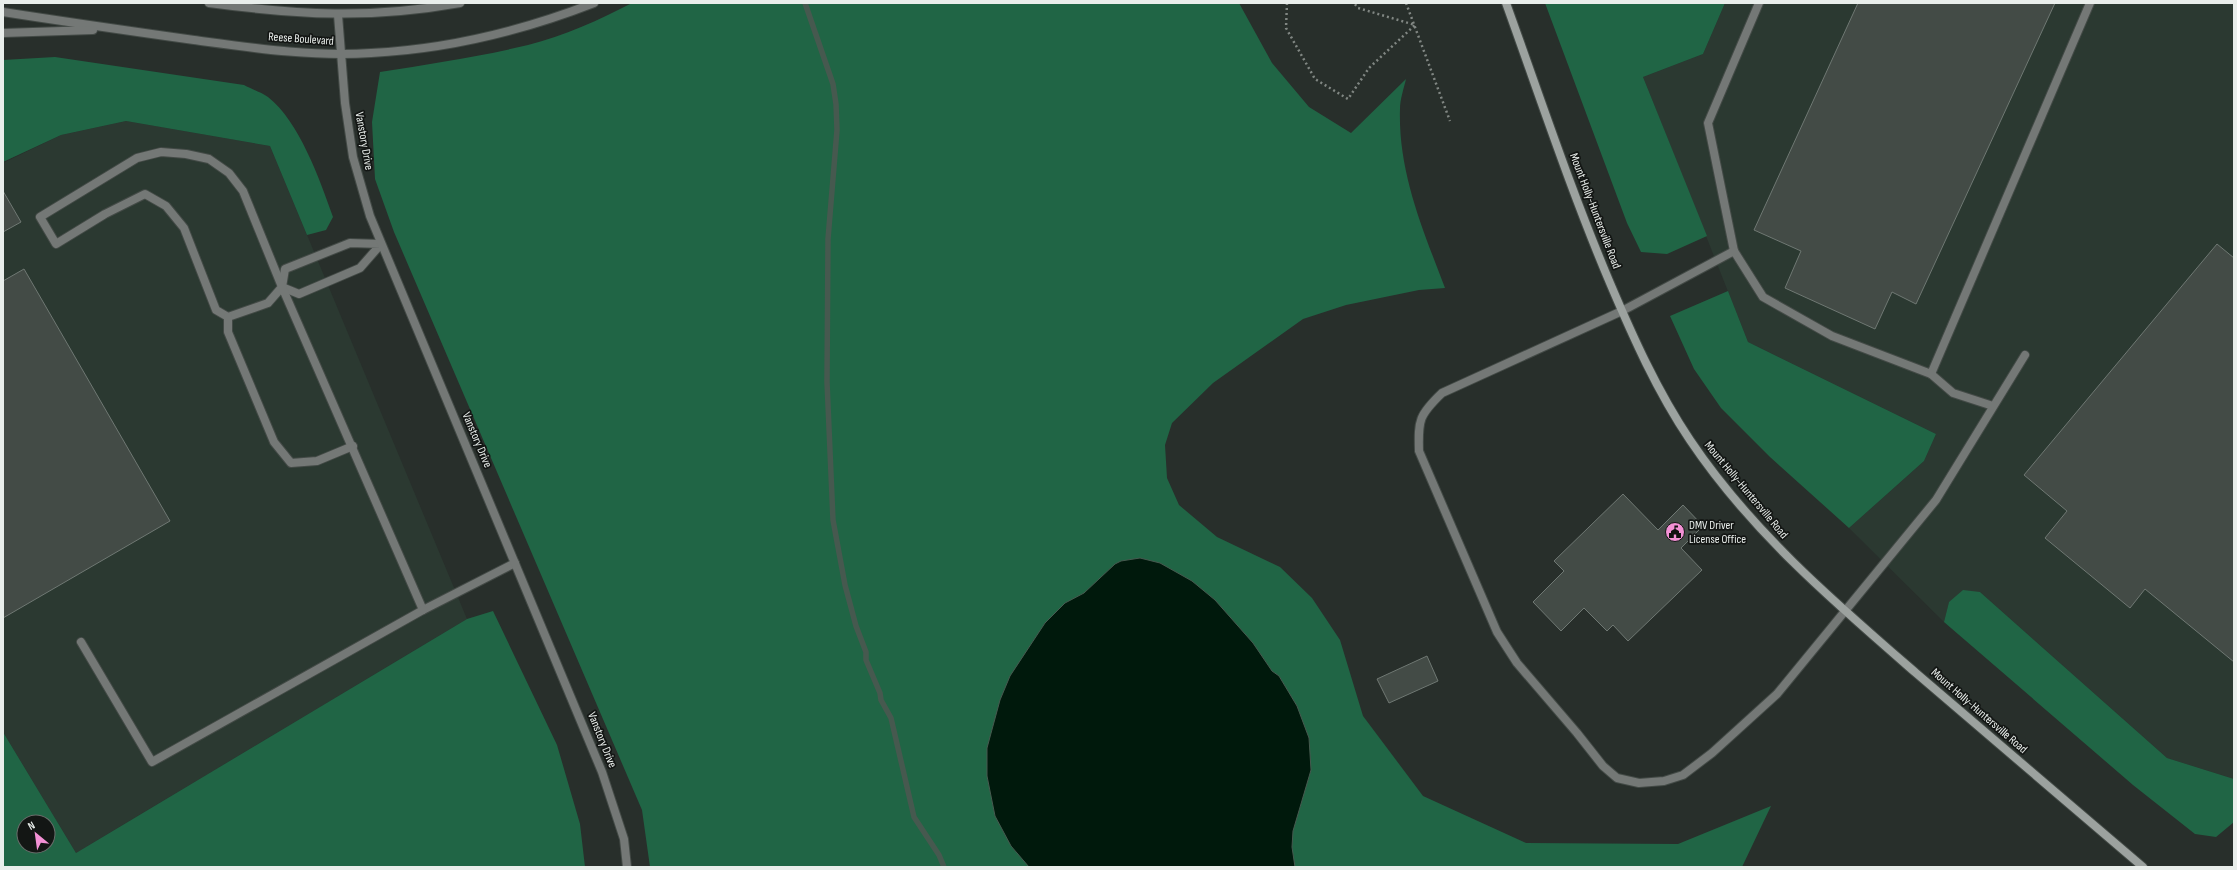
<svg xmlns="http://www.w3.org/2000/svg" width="2237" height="870" viewBox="0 0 2237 870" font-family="'Sofia Sans Condensed',sans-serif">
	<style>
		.built { fill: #2b3931 }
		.forest { fill: #206545; fill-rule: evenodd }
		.water { fill: #00190c; stroke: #46594f }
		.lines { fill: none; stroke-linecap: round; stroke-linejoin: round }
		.stream { stroke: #46594f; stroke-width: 5.5 }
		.building { fill: #434b46; stroke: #6f7873 }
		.service-casing { stroke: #434a46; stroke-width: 10 }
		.minor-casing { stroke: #434a46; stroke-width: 10 }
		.tertiary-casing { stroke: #434a46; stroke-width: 10 }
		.secondary-casing { stroke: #434a46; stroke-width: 10 }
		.path { stroke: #818783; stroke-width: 2.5; stroke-dasharray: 2 3; stroke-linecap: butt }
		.service { stroke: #747876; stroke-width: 8 }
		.minor { stroke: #747876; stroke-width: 8 }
		.tertiary { stroke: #747876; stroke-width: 8 }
		.secondary { stroke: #9ca29f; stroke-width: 8 }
		.labels { text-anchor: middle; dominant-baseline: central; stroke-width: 3.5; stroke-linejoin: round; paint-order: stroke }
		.street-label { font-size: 12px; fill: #e9eeeb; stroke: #131614 }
		.poi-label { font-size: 12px; fill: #e9eeeb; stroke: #131614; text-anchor: start }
	</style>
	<rect width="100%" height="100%" fill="#282f2b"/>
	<g class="built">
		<polygon points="1725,3 2234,3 2234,779 2167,758 1980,592 1949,602 1944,622 1849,528 1924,461 1936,434 1748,342 1643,77 1703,54"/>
		<polygon points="126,121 270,146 467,619 76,853 3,732 3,163 61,135"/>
	</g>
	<g class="forest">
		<path d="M632,3H1239L1272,63L1309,107L1351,133L1406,79C1404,88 1400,99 1400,109C1398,172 1423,230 1445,288L1419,290L1346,305L1303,319L1213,383L1172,423L1165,445L1167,478L1179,505L1217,537L1280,567L1312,598L1340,640L1363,716L1423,796L1526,843L1678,844L1771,806L1742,867H650L642,810L394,232L375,179L372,122L380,72C429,64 479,57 528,45C564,36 599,20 632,3Z"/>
		<polygon points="1545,3 1725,3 1703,54 1643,77 1707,236 1667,254 1641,252 1627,223"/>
		<path d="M55,57L244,85C251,89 261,92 268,97C299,121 320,180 333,217L326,230L307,235L270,146L126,121L61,135L3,162V60Z"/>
		<polygon points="1728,291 1748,342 1936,434 1924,461 1849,528 1770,457 1721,408 1694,369 1670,316"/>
		<polygon points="1963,590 1980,592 2167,758 2234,779 2234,822 2216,837 2195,834 2133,785 1944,622 1949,602"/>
		<path d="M493,611L557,745L580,824L585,867H3V732L76,853L467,619ZM24,822H48V846H24Z"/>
	</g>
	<polygon class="water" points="1140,558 1160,563 1192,581 1215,600 1253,643 1272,671 1279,676 1297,706 1309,738 1311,770 1293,831 1292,847 1295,867 1029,867 1011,846 995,816 987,776 987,748 1000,700 1010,676 1045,623 1065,603 1084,593 1115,564 1121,561"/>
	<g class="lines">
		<polyline class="stream" points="805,3 833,84 836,104 837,130 828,239 827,382 833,520 845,585 856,626 866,652 866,660 880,693 881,700 891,718 914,817 939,855 944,867"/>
	</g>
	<g class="building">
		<polygon points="1858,3 2055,3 1916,304 1892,292 1875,329 1785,288 1801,251 1754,230"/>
		<polygon points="3,191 21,222 3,232"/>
		<polygon points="2217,244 2234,258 2234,662 2145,589 2130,608 2045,538 2067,511 2024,475"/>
		<polygon points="24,269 170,521 3,618 3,281"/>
		<polygon points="1623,494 1658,530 1683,505 1703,526 1681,548 1702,570 1628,641 1613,625 1607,631 1584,608 1561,631 1533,602 1564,571 1554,561"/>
		<polygon points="1427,656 1438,681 1389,703 1377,679"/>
	</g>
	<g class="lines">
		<g class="service-casing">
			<g id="service">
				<polygon points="350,243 381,244 360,268 299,294 282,287 285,269"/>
				<polyline points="1734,251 1708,123 1759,3"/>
				<polyline points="282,287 268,303 228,317 216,310 184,228 166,206 145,194 105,214 56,244 40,217 137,158 161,152 186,154 209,159 229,173 243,191 282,287 423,610 515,563"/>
				<polyline points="228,317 228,332 274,442 291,463 317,461 353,446"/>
				<path d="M2025,355L1936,500L1777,694L1712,753L1683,775L1664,781L1639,783L1617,778L1603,766L1577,733L1517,663L1497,632L1419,451C1418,420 1419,415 1442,393L1622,311L1734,251L1763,297L1832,336L1931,374L2090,3"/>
				<polyline points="1931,374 1953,393 1993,406"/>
				<polyline points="81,642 152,762 423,610"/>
			</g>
		</g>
		<g class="minor-casing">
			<polyline id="minor" points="338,15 345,103 353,157 370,216 602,772 624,839 627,867"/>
		</g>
		<g class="tertiary-casing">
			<g id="tertiary">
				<path d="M209,3C299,15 370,19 460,3"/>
				<path d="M3,12C67,22 130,31 194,40C253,48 312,57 371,53C449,49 522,31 594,3"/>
				<polyline points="3,33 93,30"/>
			</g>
		</g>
		<g class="secondary-casing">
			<path id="secondary" d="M1506,3C1540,97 1571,191 1610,283C1633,337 1657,391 1690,440C1751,531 1834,602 1916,673C1992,738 2067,802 2143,867"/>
		</g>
		<g class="path">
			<polyline points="1287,3 1286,28 1315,79 1348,99 1369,68 1415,25 1358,8 1354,3"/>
			<polyline points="1406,3 1450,121"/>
		</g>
		<use href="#service" class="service"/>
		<use href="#minor" class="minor"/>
		<use href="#tertiary" class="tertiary"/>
		<use href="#secondary" class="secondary"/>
	</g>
	<defs>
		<g id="civic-disc" transform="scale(1)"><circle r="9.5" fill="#f391d5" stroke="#131614"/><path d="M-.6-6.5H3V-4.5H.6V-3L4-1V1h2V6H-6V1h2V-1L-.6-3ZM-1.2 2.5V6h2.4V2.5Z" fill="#111"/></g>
	</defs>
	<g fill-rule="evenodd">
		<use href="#civic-disc" x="1675" y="532"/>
	</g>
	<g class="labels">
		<g class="street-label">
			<text transform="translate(301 39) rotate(4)">Reese Boulevard</text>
			<text transform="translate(364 141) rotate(80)">Vanstory Drive</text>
			<text transform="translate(1595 211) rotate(69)">Mount Holly-Huntersville Road</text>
			<text transform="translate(477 440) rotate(67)">Vanstory Drive</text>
			<text transform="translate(1746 490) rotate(50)">Mount Holly-Huntersville Road</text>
			<text transform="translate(1979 711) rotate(41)">Mount Holly-Huntersville Road</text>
			<text transform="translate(602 740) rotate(68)">Vanstory Drive</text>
		</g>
		<g class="poi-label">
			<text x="1689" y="525">DMV Driver<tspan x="1689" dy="14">License Office</tspan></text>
		</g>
	</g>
	<rect width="2237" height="870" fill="none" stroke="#e9eeeb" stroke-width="8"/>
	<g transform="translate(36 834) rotate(331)"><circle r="19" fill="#131614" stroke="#696c6a"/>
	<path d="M0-3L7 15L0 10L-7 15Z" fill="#f391d5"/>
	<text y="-6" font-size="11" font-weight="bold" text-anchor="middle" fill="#e9eeeb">N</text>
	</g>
</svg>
